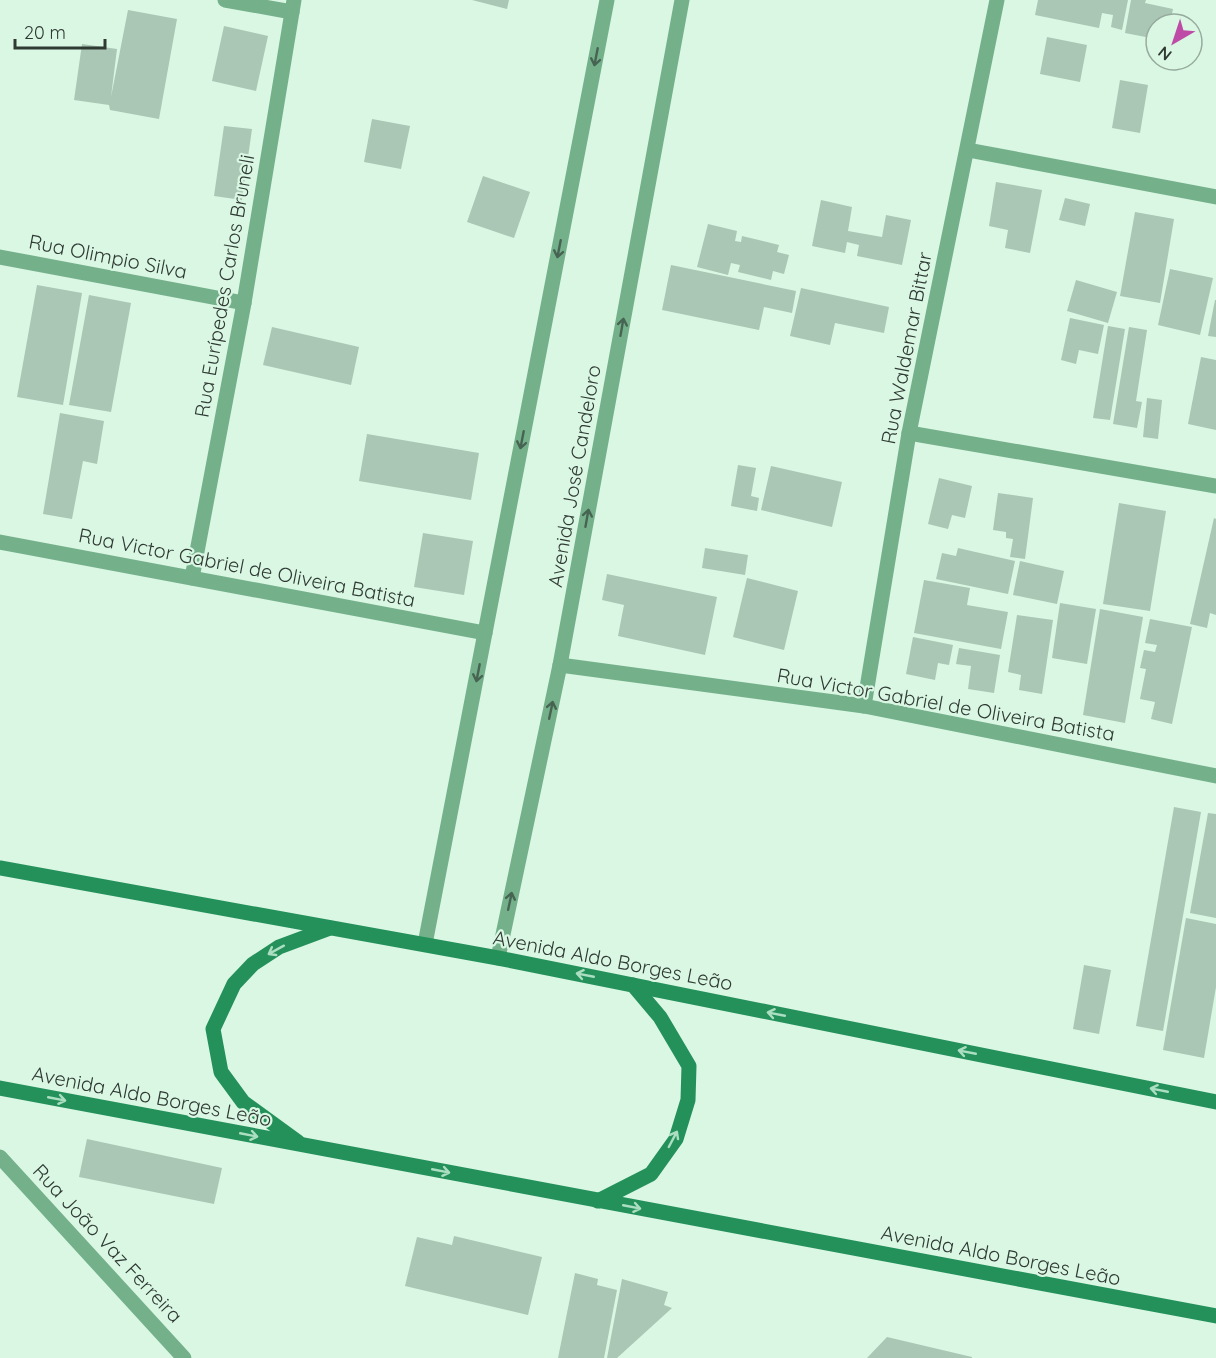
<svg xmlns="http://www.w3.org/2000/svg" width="1216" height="1358" viewBox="0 0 1216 1358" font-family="Quicksand,sans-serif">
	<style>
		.building { fill: #aac6b4 }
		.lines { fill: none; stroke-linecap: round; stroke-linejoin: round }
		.minor { stroke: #74b18b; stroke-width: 15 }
		.tertiary { stroke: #74b18b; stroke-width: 15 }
		.secondary { stroke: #24915b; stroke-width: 15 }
		.oneway { stroke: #476452 }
		.oneway2 { stroke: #acdec2 }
		.labels { text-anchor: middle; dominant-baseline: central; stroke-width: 4.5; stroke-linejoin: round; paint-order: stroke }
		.street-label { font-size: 20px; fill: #2f3a33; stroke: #daf7e4 }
	</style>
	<rect width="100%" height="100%" fill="#daf7e4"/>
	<g class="building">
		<polygon points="472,0 509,0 507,9"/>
		<polygon points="1038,0 1128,0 1122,30 1111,27 1113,15 1102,13 1099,28 1035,15"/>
		<polygon points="1131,0 1146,0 1145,3 1173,9 1170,24 1156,24 1156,39 1125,33"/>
		<polygon points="128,10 177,19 159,119 110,110 109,105 74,100 82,44 117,49 111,97"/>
		<polygon points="224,26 268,36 256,91 212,81"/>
		<polygon points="1047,37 1087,45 1080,82 1040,74"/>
		<polygon points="1120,80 1148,85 1140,133 1112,128"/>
		<polygon points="372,119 410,126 401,169 364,162"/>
		<polygon points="224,126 252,129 242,200 214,196"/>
		<polygon points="483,176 530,192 514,238 467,222"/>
		<polygon points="996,182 1042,190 1030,253 1005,248 1008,230 989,226"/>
		<polygon points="1065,198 1090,204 1085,226 1059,220"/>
		<polygon points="821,200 852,207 848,231 882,237 886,215 911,220 902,265 857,256 859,245 847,242 845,253 812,246"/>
		<polygon points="1135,212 1174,219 1160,303 1120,296"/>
		<polygon points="708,224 737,231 735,241 741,242 742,236 779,245 777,252 789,255 784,274 773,271 771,280 738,272 740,265 731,263 728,275 697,267"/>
		<polygon points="671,265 796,291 792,313 764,307 759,330 662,310"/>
		<polygon points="1170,269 1213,278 1200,335 1158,325"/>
		<polygon points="1076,280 1117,292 1108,323 1067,311"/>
		<polygon points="37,285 82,293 63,405 17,397"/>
		<polygon points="801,288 889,307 884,333 835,323 830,345 790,336"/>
		<polygon points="89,295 131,303 111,412 69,405"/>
		<polygon points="1215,300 1216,300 1216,337 1208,336"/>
		<polygon points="1070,318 1104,325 1098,354 1079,350 1076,364 1061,360"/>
		<polygon points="1108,326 1125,329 1110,420 1093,418"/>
		<polygon points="272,327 359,347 351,385 263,365"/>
		<polygon points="1129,327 1147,330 1136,401 1142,402 1137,428 1113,424"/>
		<polygon points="1201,357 1216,360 1216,430 1188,424"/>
		<polygon points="1147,398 1162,400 1158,439 1143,437"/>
		<polygon points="60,413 104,421 97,464 83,461 72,519 43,514"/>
		<polygon points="367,434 479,453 471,500 359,481"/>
		<polygon points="738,465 756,468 751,496 759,498 757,511 731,506"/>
		<polygon points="771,466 842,482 832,527 761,510"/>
		<polygon points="939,478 972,486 965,518 952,515 948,529 928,524"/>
		<polygon points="998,493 1033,498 1025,559 1010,557 1013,539 1006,538 1006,532 993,530"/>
		<polygon points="1119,503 1166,511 1150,611 1103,604"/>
		<polygon points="1214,518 1216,519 1216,615 1210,613 1207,628 1190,624"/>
		<polygon points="423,533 473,541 464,595 414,587"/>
		<polygon points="705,548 748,555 745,575 702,568"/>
		<polygon points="958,548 1015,561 1008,594 936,579 942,553 956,556"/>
		<polygon points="1020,561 1064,571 1057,604 1013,595"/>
		<polygon points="607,574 717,597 705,655 618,636 624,605 602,600"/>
		<polygon points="747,578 798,591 784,650 733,637"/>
		<polygon points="924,580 970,588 967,605 1008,612 1001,649 914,633"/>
		<polygon points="1060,603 1096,609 1087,664 1052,658"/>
		<polygon points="1100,609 1143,617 1125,723 1083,715"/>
		<polygon points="1017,615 1053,620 1042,694 1019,690 1021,675 1008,672"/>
		<polygon points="1150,619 1192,627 1172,724 1151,719 1155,702 1140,699 1146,669 1140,668 1144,650 1155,652 1157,645 1145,643"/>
		<polygon points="913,637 953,645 949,665 938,663 935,680 906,674"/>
		<polygon points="959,648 1000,655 994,693 968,689 971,666 956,664"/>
		<polygon points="1174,807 1201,812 1163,1031 1136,1026"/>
		<polygon points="1208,813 1216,814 1216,918 1190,913"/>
		<polygon points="1186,918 1216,924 1216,987 1204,1058 1163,1050"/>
		<polygon points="1084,965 1111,970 1099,1034 1073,1029"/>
		<polygon points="87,1139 222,1168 214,1204 79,1177"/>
		<polygon points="454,1236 542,1257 528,1315 405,1286 417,1237 452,1245"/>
		<polygon points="575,1273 598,1279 597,1285 617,1290 604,1358 558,1358"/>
		<polygon points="622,1279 668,1292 664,1305 672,1308 617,1358 607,1358"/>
		<polygon points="887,1337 972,1357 972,1358 867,1358"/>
	</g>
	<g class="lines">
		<g class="minor">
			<polyline points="225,0 292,12"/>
			<polyline points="968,150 1216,197"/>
			<polyline points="0,257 244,303"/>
			<polyline points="909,433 1216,486"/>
			<polyline points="0,542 485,633"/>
			<polyline points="192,578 244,303 294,0"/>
			<polyline points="560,665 864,706 1216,776"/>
			<polyline points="864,706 909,433 997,0"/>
			<polyline points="0,1157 184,1358"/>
		</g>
		<g class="tertiary">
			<polyline points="425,944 607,0"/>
			<polyline points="498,958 560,665 682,0"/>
		</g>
		<g class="secondary">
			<polyline points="0,868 498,958 1216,1102"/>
			<polyline points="0,1088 1216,1316"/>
			<polyline points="298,1142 243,1102 221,1072 213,1029 234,984 253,964 279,947 330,928"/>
			<polyline points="598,1201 651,1174 676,1139 688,1100 689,1066 660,1017 633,985"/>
		</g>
	</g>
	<defs><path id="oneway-shaft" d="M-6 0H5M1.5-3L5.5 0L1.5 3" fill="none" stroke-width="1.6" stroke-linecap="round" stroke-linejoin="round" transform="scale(1.5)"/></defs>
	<g class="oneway">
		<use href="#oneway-shaft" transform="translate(596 57) rotate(101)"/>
		<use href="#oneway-shaft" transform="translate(559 249) rotate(101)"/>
		<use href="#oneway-shaft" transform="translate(622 327) rotate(-80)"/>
		<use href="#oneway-shaft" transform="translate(522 440) rotate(101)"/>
		<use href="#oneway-shaft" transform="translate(587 518) rotate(-80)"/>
		<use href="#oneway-shaft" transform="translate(478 673) rotate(101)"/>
		<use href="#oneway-shaft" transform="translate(551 710) rotate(-78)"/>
		<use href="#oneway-shaft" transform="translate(510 901) rotate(-78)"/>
	</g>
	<g class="oneway2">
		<use href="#oneway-shaft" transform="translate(276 950) rotate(151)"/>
		<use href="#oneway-shaft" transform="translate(585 975) rotate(-169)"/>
		<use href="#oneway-shaft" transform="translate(776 1014) rotate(-169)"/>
		<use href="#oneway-shaft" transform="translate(967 1052) rotate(-169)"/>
		<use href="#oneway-shaft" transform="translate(1159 1090) rotate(-169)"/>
		<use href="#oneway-shaft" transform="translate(57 1099) rotate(11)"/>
		<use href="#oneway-shaft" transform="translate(249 1135) rotate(11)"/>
		<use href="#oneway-shaft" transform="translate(673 1139) rotate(-62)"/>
		<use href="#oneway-shaft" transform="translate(441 1171) rotate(11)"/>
		<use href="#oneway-shaft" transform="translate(632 1207) rotate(11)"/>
	</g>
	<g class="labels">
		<g class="street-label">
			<text transform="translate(108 256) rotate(11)">Rua Olimpio Silva</text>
			<text transform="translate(224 286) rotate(-80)">Rua Eurípedes Carlos Bruneli</text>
			<text transform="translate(906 348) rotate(-79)">Rua Waldemar Bittar</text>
			<text transform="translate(574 476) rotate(-80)">Avenida José Candeloro</text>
			<text transform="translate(247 567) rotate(11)">Rua Victor Gabriel de Oliveira Batista</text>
			<text transform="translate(946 704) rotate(10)">Rua Victor Gabriel de Oliveira Batista</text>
			<text transform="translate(613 960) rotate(11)">Avenida Aldo Borges Leão</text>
			<text transform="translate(152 1096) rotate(11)">Avenida Aldo Borges Leão</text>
			<text transform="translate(108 1243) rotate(47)">Rua João Vaz Ferreira</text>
			<text transform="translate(1001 1255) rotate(11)">Avenida Aldo Borges Leão</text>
		</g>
	</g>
	<g transform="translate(1174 42) rotate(219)"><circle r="28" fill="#daf7e4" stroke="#96ab9d" stroke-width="1.5"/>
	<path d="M0-4.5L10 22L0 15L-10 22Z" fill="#be4ca6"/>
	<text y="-9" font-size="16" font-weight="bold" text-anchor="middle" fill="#2f3a33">N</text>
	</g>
	<path d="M15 39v9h90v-9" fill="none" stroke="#2f3a33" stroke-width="3"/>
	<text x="24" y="39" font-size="18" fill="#2f3a33" stroke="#daf7e4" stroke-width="4.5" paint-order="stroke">20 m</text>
</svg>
